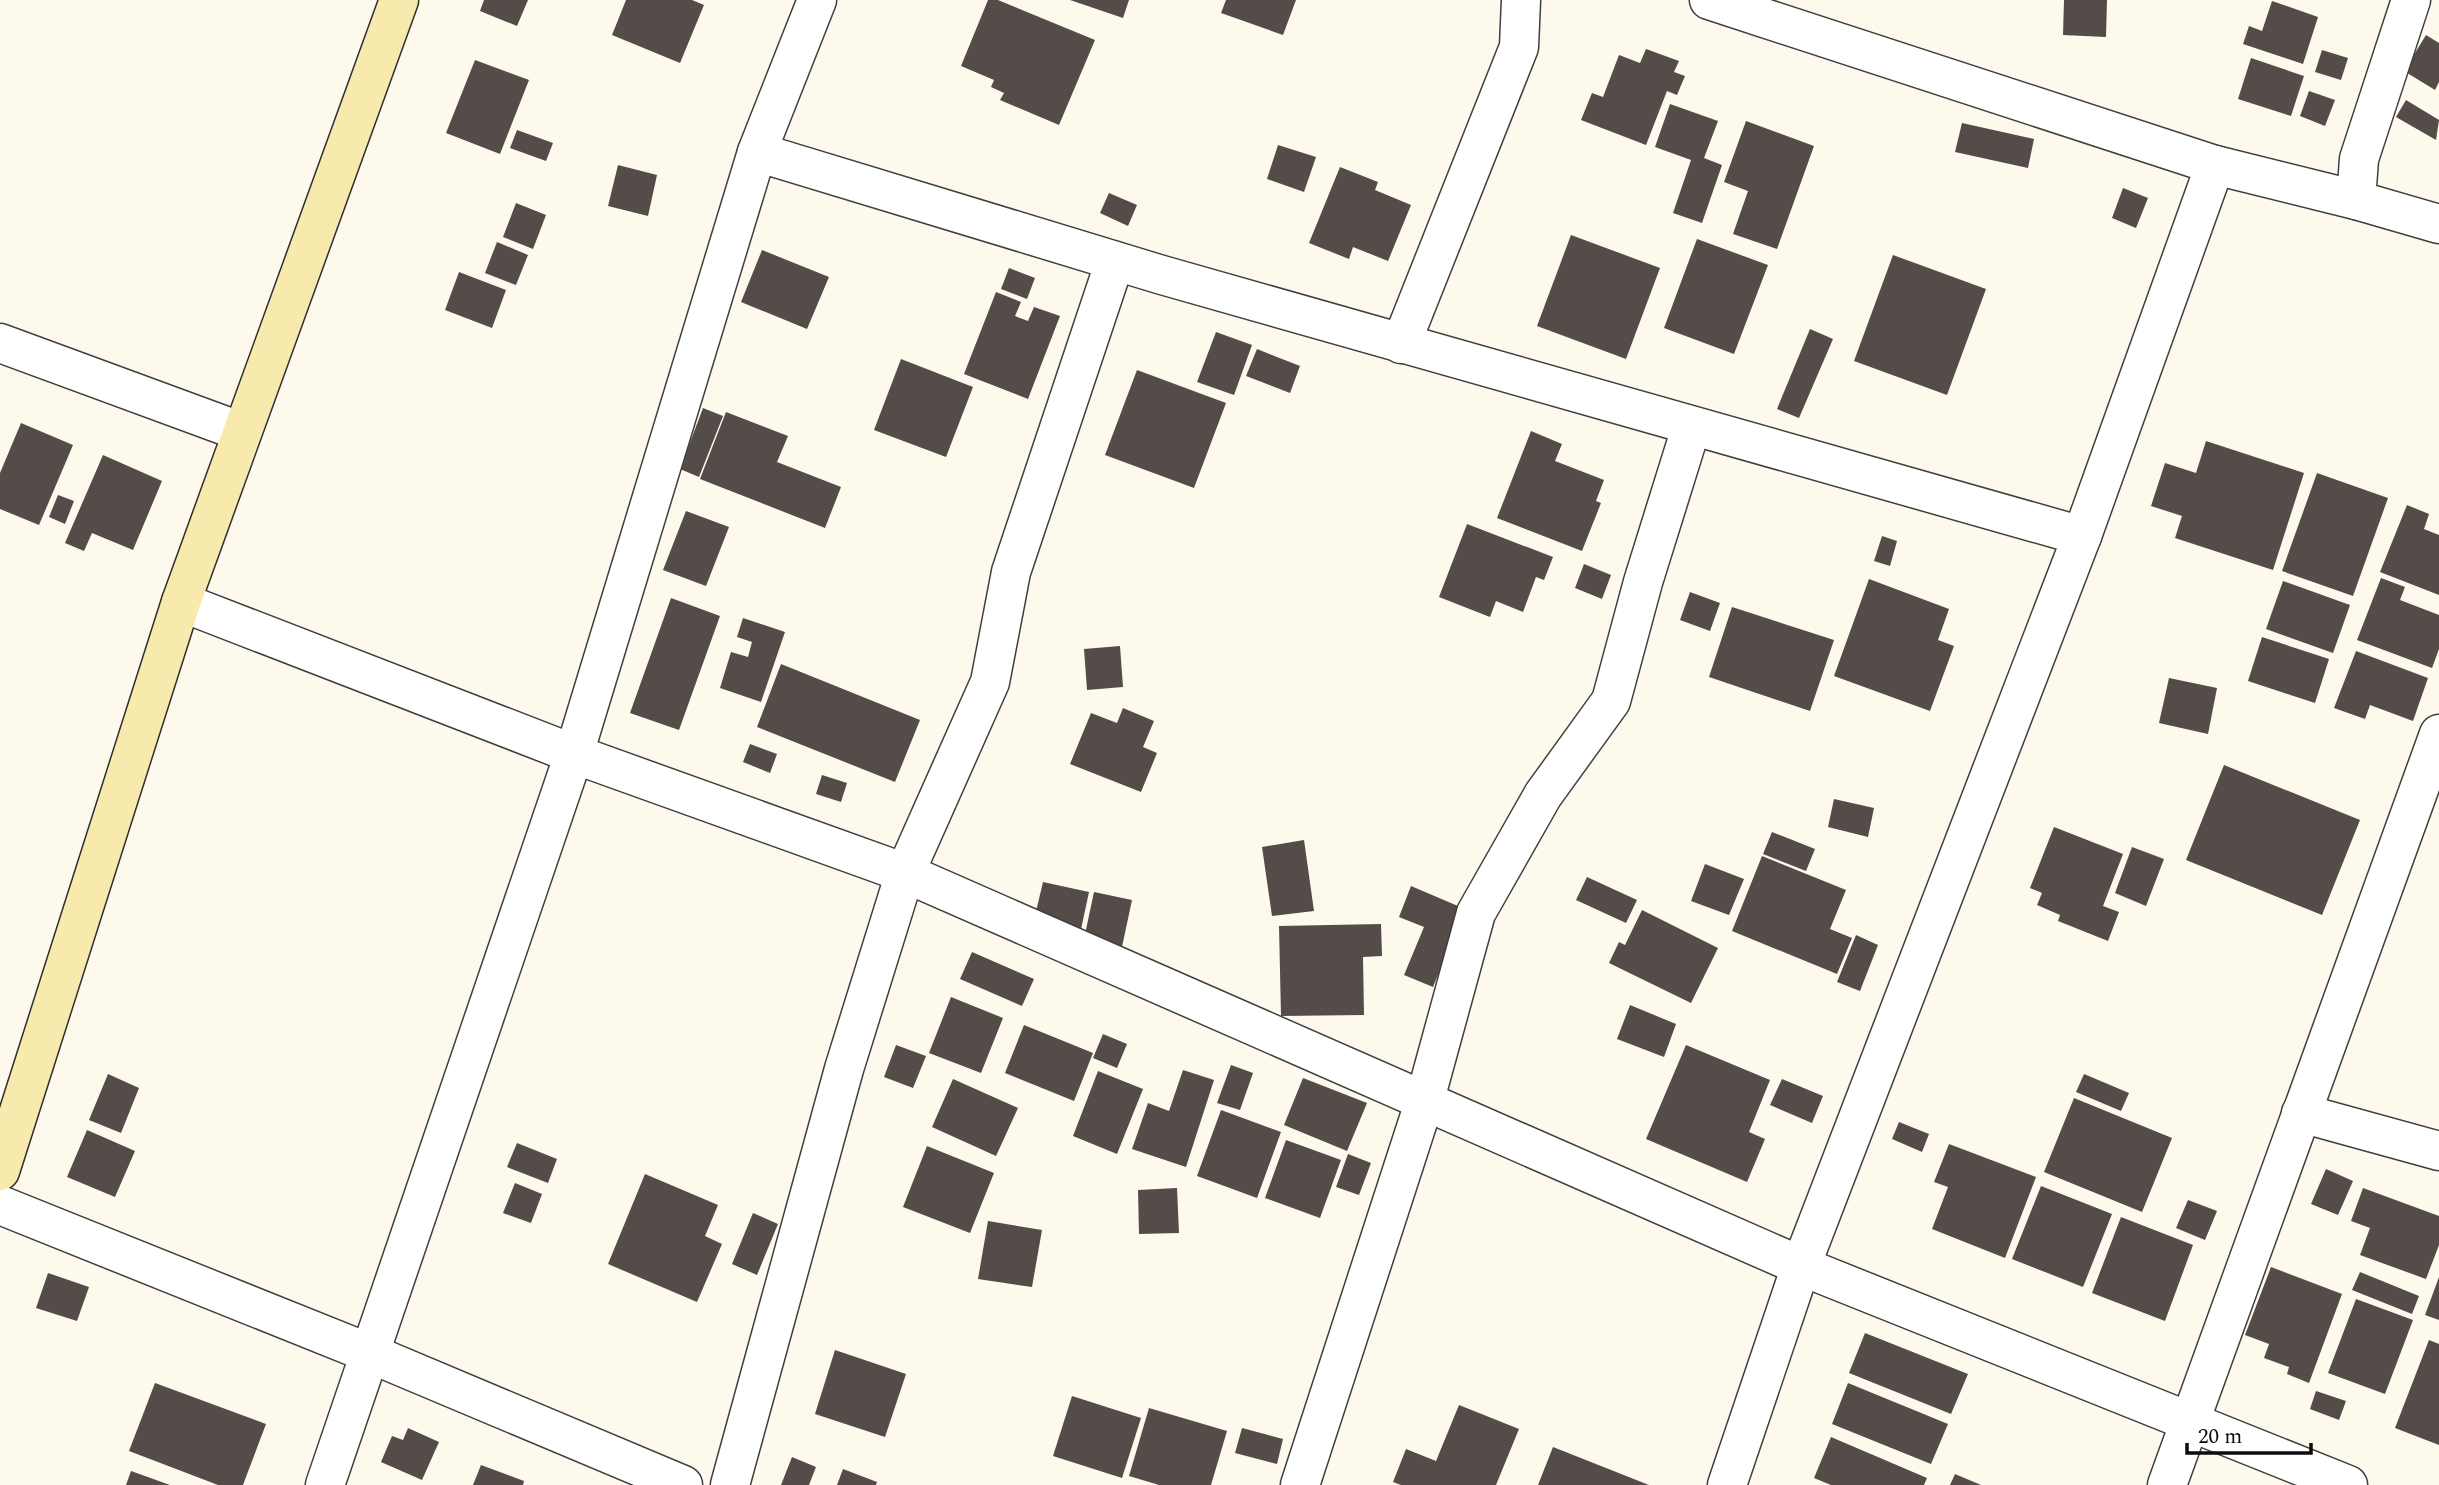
<svg xmlns="http://www.w3.org/2000/svg" width="2439" height="1485" viewBox="0 0 2439 1485" font-family="Spectral,serif">
	<style>
		.building { fill: #544c49 }
		.lines { fill: none; stroke-linecap: round; stroke-linejoin: round }
		.minor-casing { stroke: #3f3f3f; stroke-width: 41 }
		.secondary-casing { stroke: #2e2e2e; stroke-width: 41 }
		.minor { stroke: #fff; stroke-width: 38 }
		.secondary { stroke: #f8eaac; stroke-width: 38 }
	</style>
	<rect width="100%" height="100%" fill="#fdf9ec"/>
	<g class="building">
		<polygon points="484,0 528,0 517,26 480,11"/>
		<polygon points="626,0 692,0 704,5 680,63 612,35"/>
		<polygon points="988,0 998,0 1095,40 1059,125 1000,100 1004,93 991,87 994,80 961,66"/>
		<polygon points="1070,0 1129,0 1123,18"/>
		<polygon points="1226,0 1296,0 1283,35 1221,13"/>
		<polygon points="2064,0 2107,0 2106,37 2063,35"/>
		<polygon points="2272,1 2318,17 2303,64 2243,44 2249,26 2262,31"/>
		<polygon points="2426,35 2439,43 2439,82 2435,90 2404,71"/>
		<polygon points="1646,49 1679,61 1674,72 1685,76 1677,95 1667,91 1646,145 1581,120 1592,93 1603,97 1619,55 1640,63"/>
		<polygon points="2322,50 2348,58 2341,80 2315,72"/>
		<polygon points="2251,58 2304,76 2291,116 2238,99"/>
		<polygon points="475,60 529,80 500,154 446,133"/>
		<polygon points="2309,91 2335,100 2325,126 2300,116"/>
		<polygon points="2406,100 2439,120 2436,140 2396,117"/>
		<polygon points="1670,104 1718,121 1704,158 1722,165 1702,223 1673,213 1691,160 1655,147"/>
		<polygon points="1746,121 1814,146 1777,249 1733,234 1748,191 1724,182"/>
		<polygon points="1962,123 2034,139 2028,168 1955,152"/>
		<polygon points="517,130 553,143 546,161 510,148"/>
		<polygon points="1278,145 1316,157 1304,192 1267,179"/>
		<polygon points="618,165 657,175 648,216 608,206"/>
		<polygon points="1340,167 1378,182 1375,190 1411,205 1388,261 1353,247 1349,259 1309,243"/>
		<polygon points="2123,188 2148,198 2136,228 2112,218"/>
		<polygon points="1109,193 1137,205 1128,226 1100,213"/>
		<polygon points="516,203 546,215 533,249 503,237"/>
		<polygon points="1571,235 1660,268 1626,359 1537,326"/>
		<polygon points="1697,239 1768,265 1734,354 1664,328"/>
		<polygon points="497,242 528,255 516,285 485,273"/>
		<polygon points="762,250 829,277 807,329 741,302"/>
		<polygon points="1893,255 1986,289 1947,395 1854,361"/>
		<polygon points="1009,268 1035,278 1027,299 1001,289"/>
		<polygon points="459,272 506,290 492,328 445,310"/>
		<polygon points="996,292 1021,302 1015,316 1028,321 1034,307 1060,316 1028,399 964,374"/>
		<polygon points="1810,329 1833,339 1799,418 1777,409"/>
		<polygon points="1216,332 1252,345 1234,395 1197,382"/>
		<polygon points="1257,349 1300,366 1290,393 1246,376"/>
		<polygon points="901,359 973,387 946,457 874,430"/>
		<polygon points="1137,370 1226,403 1194,488 1105,455"/>
		<polygon points="703,408 723,416 699,477 680,469"/>
		<polygon points="726,412 788,436 777,462 841,487 825,528 700,479"/>
		<polygon points="21,423 73,445 39,525 0,509 0,473"/>
		<polygon points="1531,431 1562,444 1555,461 1604,480 1596,501 1601,503 1582,551 1497,518"/>
		<polygon points="2206,441 2304,473 2273,570 2175,538 2182,516 2151,506 2165,463 2196,473"/>
		<polygon points="103,455 162,481 133,550 92,533 84,551 65,543"/>
		<polygon points="2317,473 2388,498 2353,596 2282,571"/>
		<polygon points="58,495 74,501 65,524 49,517"/>
		<polygon points="2407,505 2429,514 2424,529 2439,535 2439,595 2380,572"/>
		<polygon points="686,511 729,527 706,586 663,570"/>
		<polygon points="1467,524 1553,557 1544,580 1536,577 1523,612 1496,601 1490,617 1439,597"/>
		<polygon points="1882,536 1897,541 1890,566 1874,561"/>
		<polygon points="1584,564 1611,575 1602,599 1575,588"/>
		<polygon points="2381,578 2405,587 2400,600 2439,615 2439,649 2432,668 2357,640"/>
		<polygon points="1869,579 1949,609 1938,640 1954,646 1930,711 1834,676"/>
		<polygon points="2283,581 2350,605 2333,653 2266,629"/>
		<polygon points="1690,592 1720,603 1710,631 1680,620"/>
		<polygon points="671,598 720,616 679,730 630,713"/>
		<polygon points="1732,607 1834,640 1810,711 1709,677"/>
		<polygon points="743,618 785,632 761,702 720,688 731,652 748,657 752,642 737,637"/>
		<polygon points="2262,637 2329,659 2315,703 2248,681"/>
		<polygon points="1120,646 1123,687 1087,690 1084,649"/>
		<polygon points="2356,651 2428,678 2413,721 2370,705 2365,719 2334,708"/>
		<polygon points="781,664 920,720 895,782 757,727"/>
		<polygon points="2169,678 2217,688 2208,734 2159,723"/>
		<polygon points="1123,708 1154,721 1143,747 1157,753 1141,792 1070,764 1091,713 1117,723"/>
		<polygon points="750,744 777,754 770,773 743,762"/>
		<polygon points="2224,765 2360,820 2322,915 2186,860"/>
		<polygon points="822,775 847,783 841,802 816,794"/>
		<polygon points="1834,799 1874,808 1868,837 1828,827"/>
		<polygon points="2054,827 2123,854 2103,906 2119,912 2108,941 2058,921 2060,915 2037,905 2042,893 2030,888"/>
		<polygon points="1772,832 1815,849 1806,871 1763,854"/>
		<polygon points="1304,840 1314,911 1272,916 1262,847"/>
		<polygon points="2132,847 2164,859 2146,906 2115,893"/>
		<polygon points="1762,856 1846,890 1830,929 1852,938 1837,974 1732,931"/>
		<polygon points="1705,864 1744,879 1729,915 1691,901"/>
		<polygon points="1587,877 1637,900 1626,923 1576,900"/>
		<polygon points="1043,882 1089,892 1080,934 1033,924"/>
		<polygon points="1411,886 1465,909 1433,987 1404,975 1424,927 1399,917"/>
		<polygon points="1094,892 1132,900 1122,947 1084,939"/>
		<polygon points="1642,910 1718,948 1691,1003 1609,963 1619,942 1625,945"/>
		<polygon points="1381,924 1382,956 1363,957 1364,1015 1281,1016 1279,926"/>
		<polygon points="1856,935 1878,945 1860,991 1837,982"/>
		<polygon points="972,952 1034,979 1022,1006 960,979"/>
		<polygon points="951,997 1003,1018 981,1073 929,1053"/>
		<polygon points="1630,1005 1676,1024 1664,1057 1617,1039"/>
		<polygon points="1024,1025 1093,1053 1074,1101 1005,1073"/>
		<polygon points="1103,1034 1127,1044 1117,1068 1093,1058"/>
		<polygon points="896,1045 926,1056 913,1088 884,1077"/>
		<polygon points="1686,1045 1770,1080 1749,1132 1765,1139 1747,1182 1646,1139"/>
		<polygon points="1231,1065 1253,1073 1240,1110 1217,1103"/>
		<polygon points="1183,1070 1214,1080 1186,1167 1132,1149 1148,1103 1169,1111"/>
		<polygon points="1098,1071 1143,1089 1117,1154 1073,1136"/>
		<polygon points="108,1074 139,1088 121,1133 89,1120"/>
		<polygon points="2084,1074 2129,1093 2121,1111 2076,1092"/>
		<polygon points="1303,1078 1367,1103 1347,1151 1284,1125"/>
		<polygon points="953,1079 1018,1108 996,1156 932,1127"/>
		<polygon points="1782,1079 1823,1096 1812,1123 1770,1105"/>
		<polygon points="2074,1098 2172,1138 2142,1212 2044,1172"/>
		<polygon points="1221,1110 1281,1132 1257,1198 1197,1176"/>
		<polygon points="1899,1122 1929,1134 1922,1152 1892,1139"/>
		<polygon points="87,1130 135,1151 115,1197 67,1177"/>
		<polygon points="1286,1140 1341,1160 1320,1218 1265,1198"/>
		<polygon points="517,1143 557,1159 548,1183 507,1167"/>
		<polygon points="1949,1144 2036,1177 2005,1258 1932,1229 1948,1187 1934,1182"/>
		<polygon points="927,1146 994,1173 970,1233 903,1207"/>
		<polygon points="1348,1154 1371,1163 1359,1195 1336,1187"/>
		<polygon points="2326,1169 2353,1181 2338,1215 2311,1204"/>
		<polygon points="645,1174 718,1205 705,1236 722,1244 697,1302 608,1264"/>
		<polygon points="515,1183 542,1194 531,1223 503,1213"/>
		<polygon points="2041,1186 2112,1214 2083,1287 2012,1259"/>
		<polygon points="1177,1188 1179,1233 1139,1234 1138,1190"/>
		<polygon points="2363,1188 2439,1216 2439,1245 2426,1279 2360,1255 2370,1228 2351,1221"/>
		<polygon points="2188,1200 2217,1211 2205,1240 2176,1228"/>
		<polygon points="753,1213 778,1224 757,1275 732,1264"/>
		<polygon points="2121,1217 2193,1245 2165,1321 2092,1293"/>
		<polygon points="988,1221 1042,1230 1032,1287 978,1279"/>
		<polygon points="2271,1267 2342,1294 2309,1383 2287,1374 2289,1367 2264,1358 2269,1344 2245,1335"/>
		<polygon points="2360,1272 2419,1296 2412,1314 2352,1290"/>
		<polygon points="48,1273 89,1287 77,1321 36,1308"/>
		<polygon points="2439,1277 2439,1320 2425,1315"/>
		<polygon points="2356,1299 2413,1320 2385,1394 2328,1373"/>
		<polygon points="1865,1333 1968,1374 1951,1414 1849,1373"/>
		<polygon points="2429,1340 2439,1344 2439,1445 2395,1428"/>
		<polygon points="835,1350 906,1374 885,1437 815,1414"/>
		<polygon points="155,1383 266,1424 243,1485 218,1485 129,1451"/>
		<polygon points="1848,1383 1948,1424 1931,1464 1832,1424"/>
		<polygon points="2316,1391 2346,1401 2339,1420 2310,1409"/>
		<polygon points="1072,1396 1141,1418 1122,1478 1053,1456"/>
		<polygon points="1459,1405 1519,1429 1496,1485 1401,1485 1393,1482 1406,1449 1436,1461"/>
		<polygon points="1149,1408 1227,1431 1211,1485 1159,1485 1129,1476"/>
		<polygon points="408,1428 439,1442 422,1480 381,1462 392,1436 403,1440"/>
		<polygon points="1242,1428 1283,1439 1277,1464 1235,1453"/>
		<polygon points="1831,1437 1927,1478 1924,1485 1831,1485 1814,1478"/>
		<polygon points="1553,1447 1649,1485 1538,1485"/>
		<polygon points="792,1457 816,1467 809,1485 781,1485"/>
		<polygon points="481,1465 524,1481 523,1485 473,1485"/>
		<polygon points="843,1469 877,1482 876,1485 837,1485"/>
		<polygon points="131,1471 170,1485 126,1485"/>
		<polygon points="1955,1474 1981,1485 1950,1485"/>
	</g>
	<g class="lines">
		<g class="minor-casing">
			<g id="minor">
				<polyline points="1709,0 2218,166"/>
				<polyline points="2411,0 2359,159 2356,200 2439,224"/>
				<polyline points="757,152 1162,275 2082,536"/>
				<polyline points="0,343 242,432"/>
				<polyline points="1401,344 1519,47 1521,0"/>
				<polyline points="181,602 574,754 905,873 1801,1266 2348,1485"/>
				<polyline points="2301,1113 2439,1151"/>
				<polyline points="0,1205 369,1353 683,1485"/>
				<polyline points="325,1485 574,754 757,152 817,0"/>
				<polyline points="730,1485 844,1069 905,873 990,682 1011,572 1115,261"/>
				<polyline points="1300,1485 1424,1103 1476,913 1543,795 1611,701 1643,582 1691,428"/>
				<polyline points="1727,1485 1801,1266 2082,536 2215,165 2356,200"/>
				<polyline points="2167,1485 2439,734"/>
			</g>
		</g>
		<g class="secondary-casing">
			<polyline id="secondary" points="0,1171 181,602 399,0"/>
		</g>
		<use href="#minor" class="minor"/>
		<use href="#secondary" class="secondary"/>
	</g>
	<path d="M2187 1443v10h124v-10" fill="none" stroke="#0c0c0c" stroke-width="3.5"/>
	<text x="2198" y="1443" font-size="21" fill="#0c0c0c" stroke="#ffffff" stroke-width="5" paint-order="stroke">20 m</text>
</svg>
